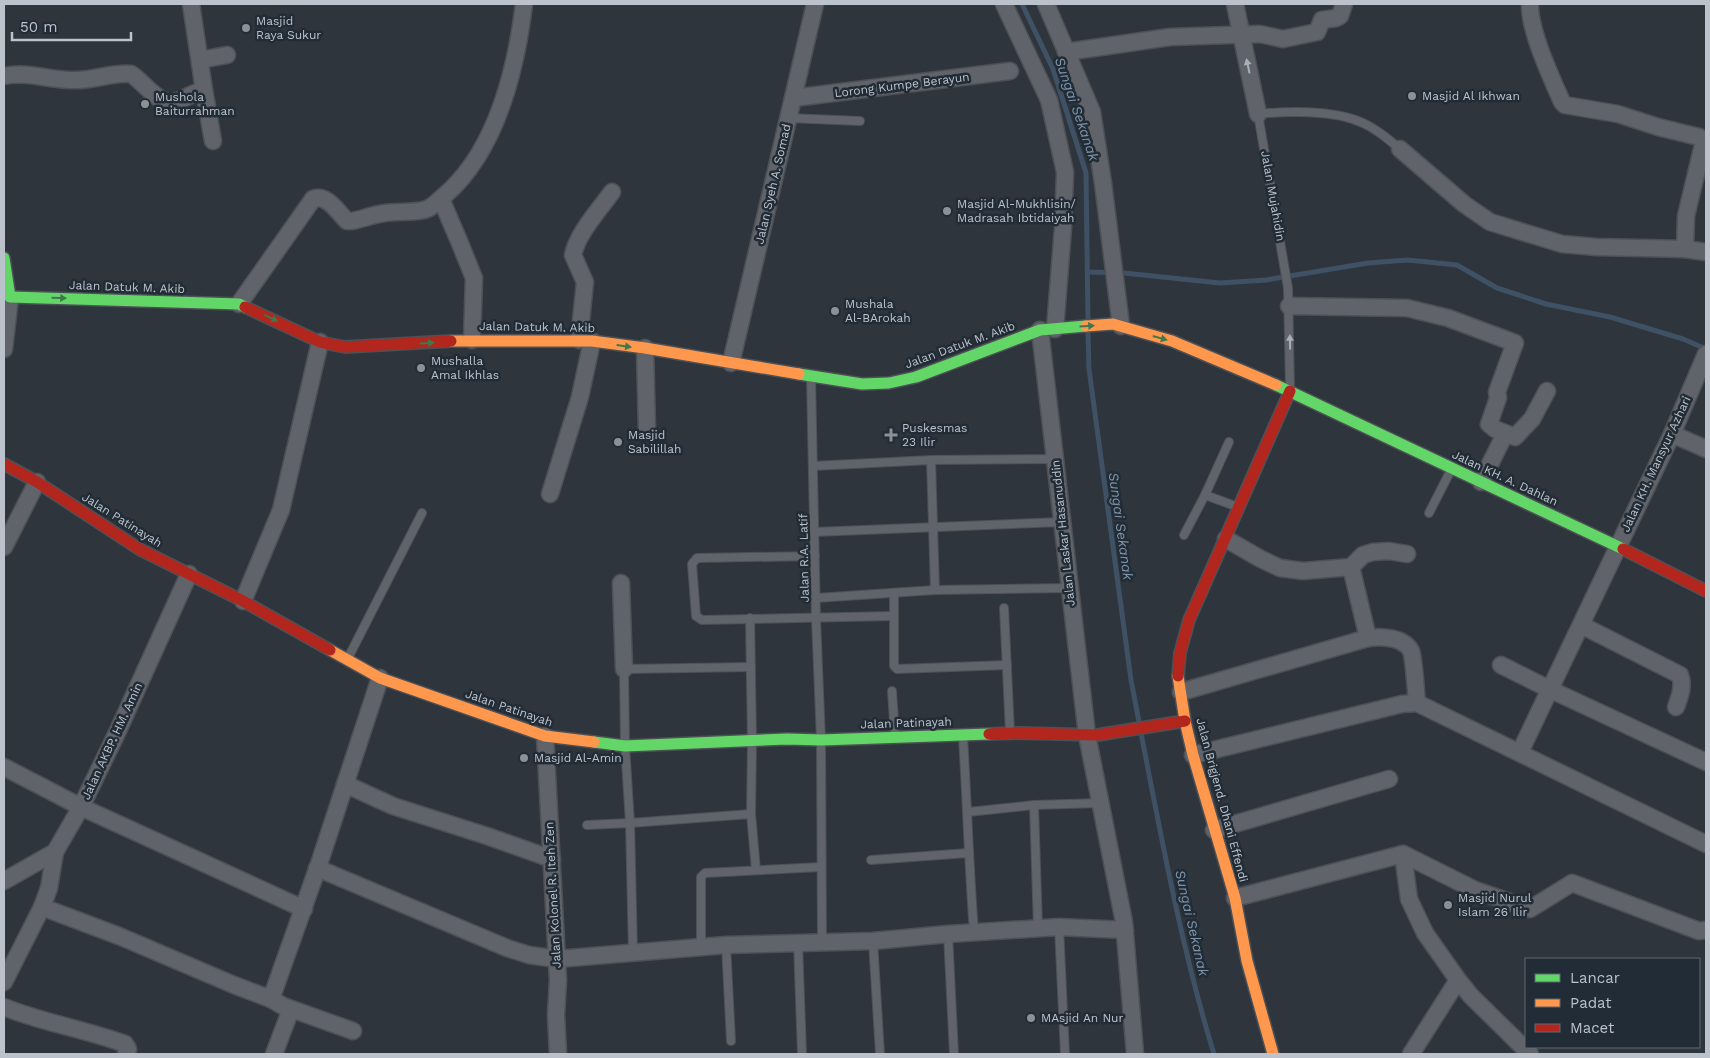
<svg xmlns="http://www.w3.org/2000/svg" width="1710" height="1058" viewBox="0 0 1710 1058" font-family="'Work Sans',sans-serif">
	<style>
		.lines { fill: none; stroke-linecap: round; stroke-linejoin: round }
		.stream { stroke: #3f5164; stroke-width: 5 }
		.lane-casing { stroke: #4d5156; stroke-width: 10 }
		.street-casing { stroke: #4d5156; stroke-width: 19 }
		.fast-casing { stroke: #4d5156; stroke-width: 14 }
		.slow-casing { stroke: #4d5156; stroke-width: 14 }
		.jam-casing { stroke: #4d5156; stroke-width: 14 }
		.lane { stroke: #60646a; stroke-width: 8 }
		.street { stroke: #60646a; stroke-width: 16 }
		.fast { stroke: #63d668; stroke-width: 11 }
		.slow { stroke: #ff974d; stroke-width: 11 }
		.jam { stroke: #b3261e; stroke-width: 11 }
		.oneway { fill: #a9afb8 }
		.oneway2 { fill: #3f784c }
		.poi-dot { fill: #8a9199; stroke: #222c36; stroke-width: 2 }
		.labels { text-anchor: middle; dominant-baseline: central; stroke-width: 5; stroke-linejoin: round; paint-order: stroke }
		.poi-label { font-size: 12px; fill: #bbc2cb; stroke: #222c36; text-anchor: start }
		.street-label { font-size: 12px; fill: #bbc2cb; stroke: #222c36 }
		.water-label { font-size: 14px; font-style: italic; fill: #7f94aa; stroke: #222c36 }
	</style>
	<rect width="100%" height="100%" fill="#2f353c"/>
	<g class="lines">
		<g class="stream">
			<polyline points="1022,4 1053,69 1086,173 1088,321"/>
			<polyline points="1088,272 1124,273 1220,283 1266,280 1368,263 1408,260 1457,265 1497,288 1546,304 1610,317 1683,339 1706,349"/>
			<polyline points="1088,332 1089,369 1131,680 1139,722"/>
			<path d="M1141,733C1162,841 1182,950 1214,1054"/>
		</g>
		<g class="lane-casing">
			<g id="lane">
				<polyline points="788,118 860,121"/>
				<polyline points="811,378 816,619 821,740 822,943"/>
				<path d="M1290,389L1288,288L1258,114C1286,111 1331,110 1358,121C1374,127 1387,138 1400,149"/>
				<polyline points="1229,442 1205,495 1238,507"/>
				<polyline points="813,466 931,460"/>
				<polyline points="1429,513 1451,470"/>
				<polyline points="814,532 1062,522"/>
				<polyline points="1184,535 1205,495"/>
				<polyline points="815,556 697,558 692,564 696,616 702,620 893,616"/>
				<polyline points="935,590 931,460 1055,459"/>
				<polyline points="894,594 894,666 897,669 1007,665"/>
				<polyline points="816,598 935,590 1069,588"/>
				<polyline points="1004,608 1010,732"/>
				<polyline points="750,618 752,741 751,814 756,870"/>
				<polyline points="348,658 422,513"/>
				<polyline points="751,667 624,669 625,746 630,823 751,814"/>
				<polyline points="892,691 895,736"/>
				<path d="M963,737C967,802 969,867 974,932"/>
				<polyline points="1034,805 1038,928"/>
				<polyline points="968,812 1034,805 1100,803"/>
				<polyline points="587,825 630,823 633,953"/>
				<polyline points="871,860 968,853"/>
				<polyline points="1059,927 1065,1054"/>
				<polyline points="948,934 954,1054"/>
				<polyline points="873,941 880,1054"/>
				<polyline points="798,943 802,1054"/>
				<polyline points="726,945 731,1041"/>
				<polyline points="701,948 701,877 705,873 821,867"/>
			</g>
		</g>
		<g class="street-casing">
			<g id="street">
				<polyline points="191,4 204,90"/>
				<polyline points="1004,4 1049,100 1065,172 1063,228 1055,329"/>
				<polyline points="1046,4 1092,112 1103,183 1121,326"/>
				<polyline points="1235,4 1258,114"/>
				<path d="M1530,4C1529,30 1551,77 1562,102L1565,105L1618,114L1658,127L1699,137L1702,140L1703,145L1686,216L1685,249"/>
				<polyline points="1066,52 1170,37 1260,34 1283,39 1317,32 1322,20 1336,18 1340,16 1344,4"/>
				<polyline points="200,60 227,55"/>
				<path d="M4,76C29,71 52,81 77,80C95,80 113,72 131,74C143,81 159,106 174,102C184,100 193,92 204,90L213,141"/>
				<polyline points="793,98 1010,71"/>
				<polyline points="1400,149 1464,204 1490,222 1562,244 1596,247 1685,249 1706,252"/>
				<polyline points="441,199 459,241 474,278 472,340"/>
				<path d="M239,304L313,199C326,193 338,212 347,221H352C363,219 374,214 386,213C397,211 418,213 427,209C434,206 440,199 445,195C497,150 516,69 524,4"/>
				<polyline points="1289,306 1407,308 1448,318 1515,343 1497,392 1498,398 1489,424 1495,429 1515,437 1532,419 1547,391"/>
				<polyline points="1040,330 1087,735 1124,922 1135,1054"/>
				<path d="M579,340L585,282L573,255C577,234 599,210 612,192"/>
				<polyline points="645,348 647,431"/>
				<polyline points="4,349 10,297"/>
				<polyline points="731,363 815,4"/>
				<polyline points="1672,434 1706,449"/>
				<polyline points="1481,482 1505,434"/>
				<polyline points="550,494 580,397 592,341"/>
				<polyline points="1226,539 1261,559 1280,568 1303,571 1351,567 1363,555 1373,552 1389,551 1407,554"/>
				<polyline points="4,547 37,482"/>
				<polyline points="621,583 624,669"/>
				<polyline points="243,601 281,510 320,342"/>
				<path d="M1581,625L1680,675C1684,686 1680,696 1676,707"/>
				<path d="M1368,638C1381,636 1404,637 1411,651C1414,658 1416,693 1417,703"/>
				<polyline points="1501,665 1549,689 1706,762"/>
				<polyline points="1181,692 1368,638 1351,567"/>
				<polyline points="545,736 558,980 556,1015 558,1054"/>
				<polyline points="1520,752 1672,434 1706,354"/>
				<polyline points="1193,755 1402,704 1417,703 1706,844"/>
				<polyline points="4,767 81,807 304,909"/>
				<polyline points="345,784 393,806 487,836 552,859"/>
				<polyline points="1214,830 1389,779"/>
				<polyline points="55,852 49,888 42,907 119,936 234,985 271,999 319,864 380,678"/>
				<polyline points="1403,854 1409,899 1425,933 1458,980 1471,996 1530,1054"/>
				<polyline points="317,868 507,948 529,955 557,959 726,945 873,941 948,934 1059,927 1125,930"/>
				<polyline points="4,881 55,852 81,807 116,735 189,574"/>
				<polyline points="1235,898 1403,854 1475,890 1530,909 1572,883 1699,931 1706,930"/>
				<polyline points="4,982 42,907"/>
				<polyline points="271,999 283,1006 353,1031"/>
				<path d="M4,1007C43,1023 85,1029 125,1044L128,1049L126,1054"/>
				<polyline points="274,1054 291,1009"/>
				<polyline points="1411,1054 1458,980"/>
			</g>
		</g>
		<g class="fast-casing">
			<g id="fast">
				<polyline points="4,258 10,297 239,304 245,307"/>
				<polyline points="799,374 862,384 889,383 916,377 1040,330 1086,326"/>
				<polyline points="1276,385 1623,549"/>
				<polyline points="594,742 625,746 787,739 821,740 989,734"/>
			</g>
		</g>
		<g class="slow-casing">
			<g id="slow">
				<polyline points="1086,326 1113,324 1172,341 1276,385"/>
				<polyline points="451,341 592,341 645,348 799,374"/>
				<polyline points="330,650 380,678 545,736 594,742"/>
				<polyline points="1178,676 1185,721 1193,755 1235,898 1247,961 1273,1054"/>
			</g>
		</g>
		<g class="jam-casing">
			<g id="jam">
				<polyline points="245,307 320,342 345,347 451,341"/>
				<polyline points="4,464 37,482 139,549 243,601 330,650"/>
				<polyline points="1623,549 1706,591"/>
				<polyline points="1178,676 1180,653 1189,620 1290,391"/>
				<polyline points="989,734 1021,733 1097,735 1185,721"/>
			</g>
		</g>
		<use href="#lane" class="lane"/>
		<use href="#street" class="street"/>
		<use href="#fast" class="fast"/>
		<use href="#slow" class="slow"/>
		<use href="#jam" class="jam"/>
	</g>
	<defs><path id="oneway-solid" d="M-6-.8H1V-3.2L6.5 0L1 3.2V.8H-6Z" transform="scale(1.25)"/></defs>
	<g class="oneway">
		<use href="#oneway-solid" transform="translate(1248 66) rotate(-102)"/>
		<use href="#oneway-solid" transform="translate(1290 342) rotate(-91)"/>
	</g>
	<g class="oneway2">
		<use href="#oneway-solid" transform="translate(59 298) rotate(2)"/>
		<use href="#oneway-solid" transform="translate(271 318) rotate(26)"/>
		<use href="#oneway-solid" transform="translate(1087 326) rotate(-4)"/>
		<use href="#oneway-solid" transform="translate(1160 338) rotate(16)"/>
		<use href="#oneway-solid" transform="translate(427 343) rotate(-4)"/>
		<use href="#oneway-solid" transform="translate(624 346) rotate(8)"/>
	</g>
	<g class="poi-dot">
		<circle cx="246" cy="28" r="5"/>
		<circle cx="1412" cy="96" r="5"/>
		<circle cx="145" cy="104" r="5"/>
		<circle cx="947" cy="211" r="5"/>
		<circle cx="835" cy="311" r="5"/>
		<circle cx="421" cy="368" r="5"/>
		<path d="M888.5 427.5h5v5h5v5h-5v5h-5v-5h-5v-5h5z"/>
		<circle cx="618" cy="442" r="5"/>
		<circle cx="524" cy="758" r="5"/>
		<circle cx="1448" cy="905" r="5"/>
		<circle cx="1031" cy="1018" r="5"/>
	</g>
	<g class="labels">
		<g class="poi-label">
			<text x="256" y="21">Masjid<tspan x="256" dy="14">Raya Sukur</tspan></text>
			<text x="1422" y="96">Masjid Al Ikhwan</text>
			<text x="155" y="97">Mushola<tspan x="155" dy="14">Baiturrahman</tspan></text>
			<text x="957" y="204">Masjid Al-Mukhlisin/<tspan x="957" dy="14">Madrasah Ibtidaiyah</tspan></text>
			<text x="845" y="304">Mushala<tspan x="845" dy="14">Al-BArokah</tspan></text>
			<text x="431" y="361">Mushalla<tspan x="431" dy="14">Amal Ikhlas</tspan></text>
			<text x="902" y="428">Puskesmas<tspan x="902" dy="14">23 Ilir</tspan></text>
			<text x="628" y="435">Masjid<tspan x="628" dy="14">Sabilillah</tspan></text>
			<text x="534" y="758">Masjid Al-Amin</text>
			<text x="1458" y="898">Masjid Nurul<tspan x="1458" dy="14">Islam 26 Ilir</tspan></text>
			<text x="1041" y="1018">MAsjid An Nur</text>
		</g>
		<g class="street-label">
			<text transform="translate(902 85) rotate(-7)">Lorong Kumpe Berayun</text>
			<text transform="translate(773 184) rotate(-77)">Jalan Syeh A. Somad</text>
			<text transform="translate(1273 196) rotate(80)">Jalan Mujahidin</text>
			<text transform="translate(127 287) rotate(2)">Jalan Datuk M. Akib</text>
			<text transform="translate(537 327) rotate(1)">Jalan Datuk M. Akib</text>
			<text transform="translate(960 345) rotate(-20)">Jalan Datuk M. Akib</text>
			<text transform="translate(1656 464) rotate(-65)">Jalan KH. Mansyur Azhari</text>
			<text transform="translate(1505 478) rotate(25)">Jalan KH. A. Dahlan</text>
			<text transform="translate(122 520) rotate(32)">Jalan Patinayah</text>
			<text transform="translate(1063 533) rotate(-96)">Jalan Laskar Hasanuddin</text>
			<text transform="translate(804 558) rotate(-91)">Jalan R.A. Latif</text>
			<text transform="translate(509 708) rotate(19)">Jalan Patinayah</text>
			<text transform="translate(906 723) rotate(-2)">Jalan Patinayah</text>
			<text transform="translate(112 741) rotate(-65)">Jalan AKBP. HM. Amin</text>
			<text transform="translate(1222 800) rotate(75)">Jalan Brigjend. Dhani Effendi</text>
			<text transform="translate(553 895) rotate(-93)">Jalan Kolonel R. Iteh Zen</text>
		</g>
		<g class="water-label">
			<text transform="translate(1077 109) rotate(71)">Sungai Sekanak</text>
			<text transform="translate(1121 526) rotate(82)">Sungai Sekanak</text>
			<text transform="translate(1192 923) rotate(77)">Sungai Sekanak</text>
		</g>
	</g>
	<rect width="1710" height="1058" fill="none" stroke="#bbc2cb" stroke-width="10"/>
	<rect x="1525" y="958" width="175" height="90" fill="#222c36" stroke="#5f6872"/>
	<rect x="1535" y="974" width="25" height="8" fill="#63d668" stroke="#5f6872"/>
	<text x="1570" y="983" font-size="15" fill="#bbc2cb">Lancar</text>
	<rect x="1535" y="999" width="25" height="8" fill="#ff974d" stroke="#5f6872"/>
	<text x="1570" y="1008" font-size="15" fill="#bbc2cb">Padat</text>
	<rect x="1535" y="1024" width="25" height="8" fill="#b3261e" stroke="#5f6872"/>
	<text x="1570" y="1033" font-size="15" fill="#bbc2cb">Macet</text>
	<path d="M12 32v8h119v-8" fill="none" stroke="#bbc2cb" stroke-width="2.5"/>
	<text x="20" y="32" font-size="15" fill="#bbc2cb" stroke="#222c36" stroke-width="4" paint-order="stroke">50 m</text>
</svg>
